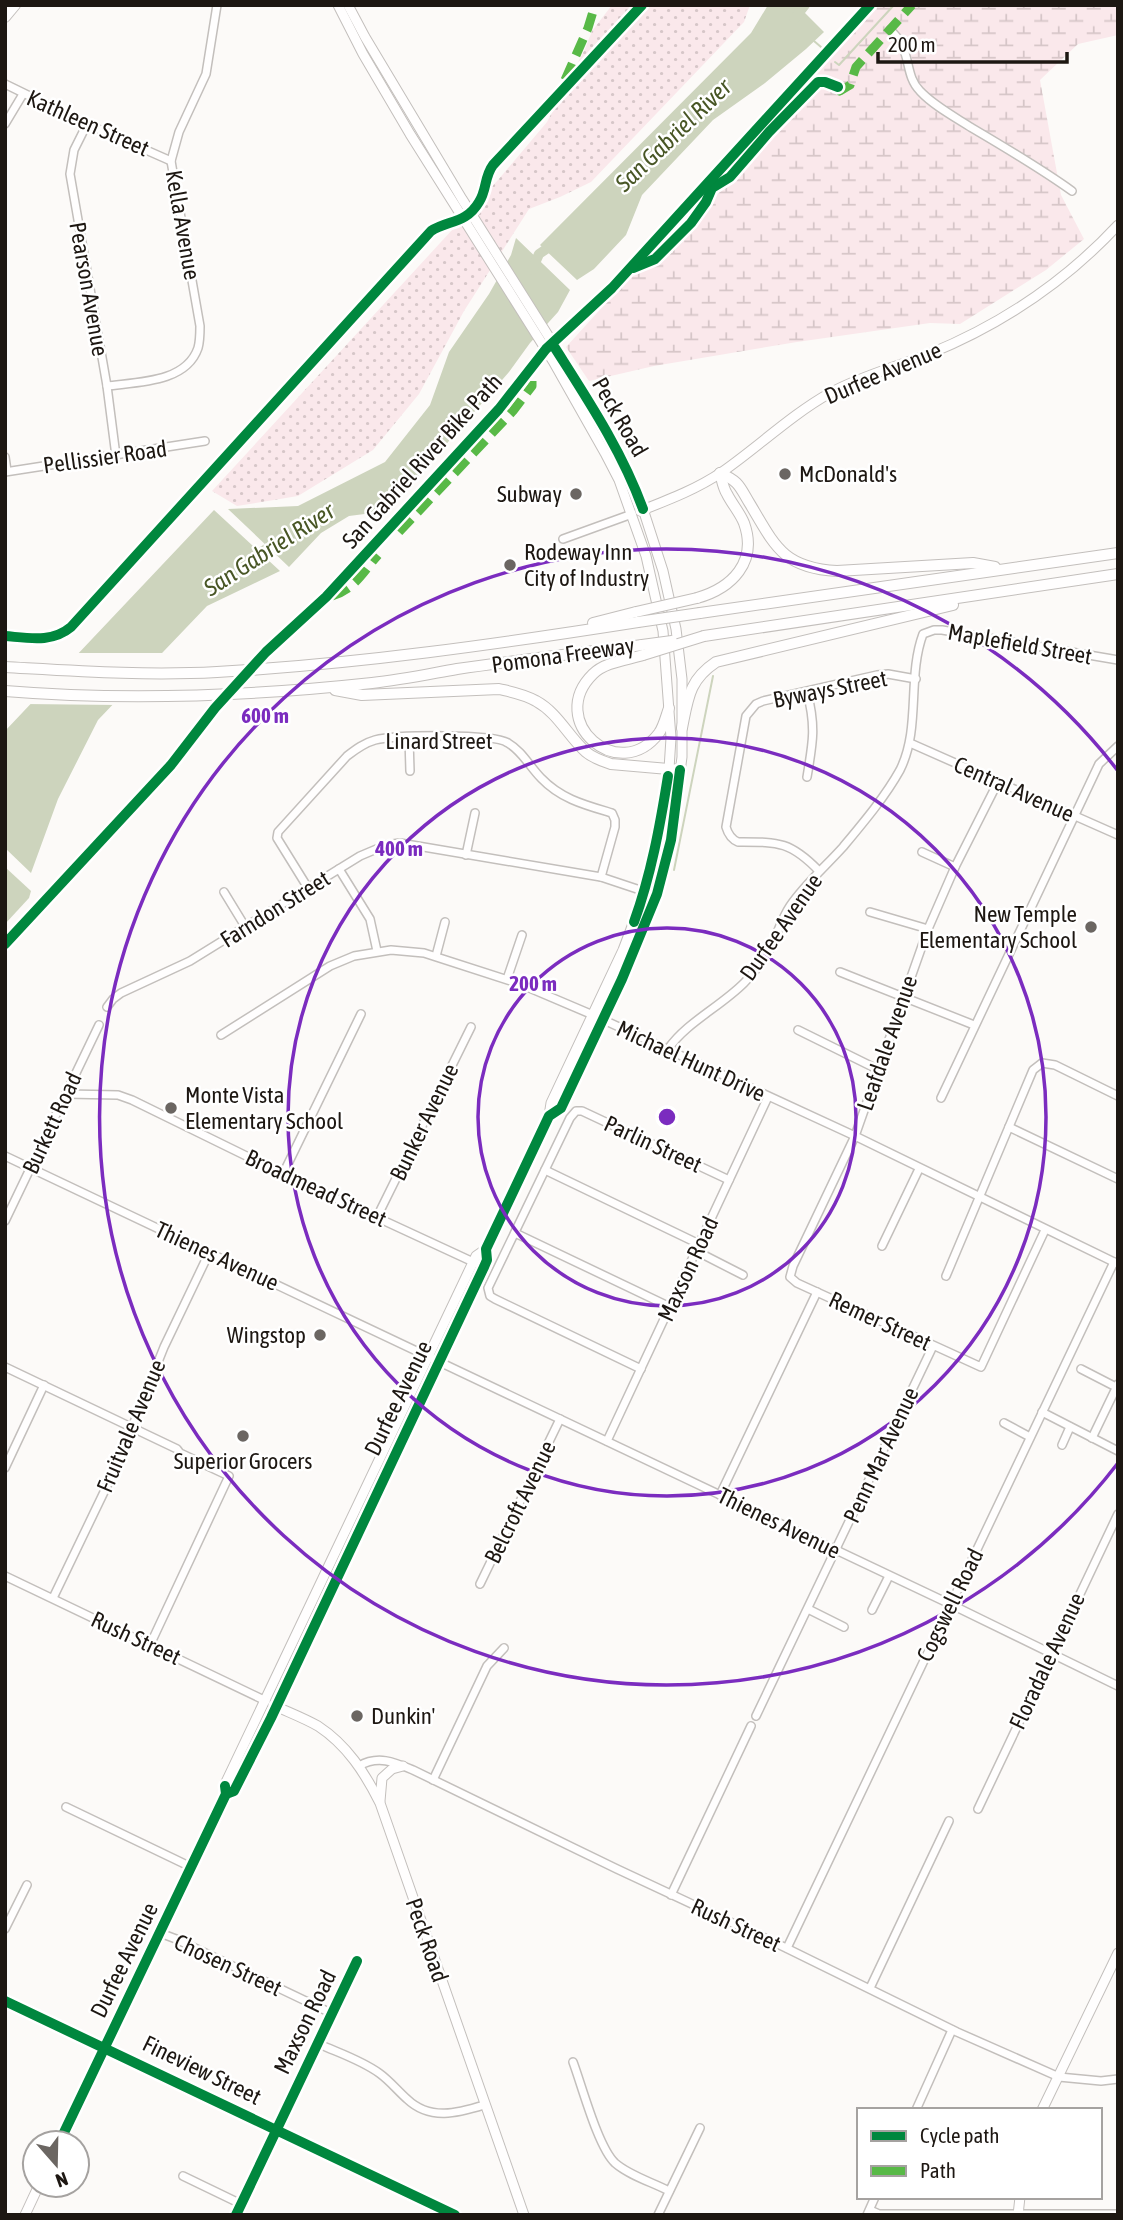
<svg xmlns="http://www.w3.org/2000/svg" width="1123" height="2220" viewBox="0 0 1123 2220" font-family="'Asap Condensed',sans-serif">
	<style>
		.grass { fill: url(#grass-dots) }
		.wetland { fill: url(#wetland-marsh) }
		.water { fill: #cdd4bd }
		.pier { fill: #fcfaf8 }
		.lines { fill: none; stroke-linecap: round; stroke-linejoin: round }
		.stream { stroke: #cdd4bd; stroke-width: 2 }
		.river { stroke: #cdd4bd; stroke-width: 10 }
		.minor-casing { stroke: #c3bfbc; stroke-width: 10 }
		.major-casing { stroke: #c3bfbc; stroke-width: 11 }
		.highway-casing { stroke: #c3bfbc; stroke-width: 12 }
		.minor { stroke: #fffefe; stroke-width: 7 }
		.major { stroke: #fffefe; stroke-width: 9 }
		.highway { stroke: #fffefe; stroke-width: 10 }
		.highway-bridge-casing { stroke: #c3bfbc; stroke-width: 12; stroke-linecap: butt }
		.highway-bridge { stroke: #fffefe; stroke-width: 10 }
		.quiet { stroke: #58b947; stroke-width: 9; stroke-dasharray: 18 9; stroke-linecap: butt }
		.cycleway-casing { stroke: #fff; stroke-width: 15 }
		.cycleway { stroke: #00873e; stroke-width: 10 }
		.ring { fill: none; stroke: #7b2cbf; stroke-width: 3.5 }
		.poi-dot { fill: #6b6662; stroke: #fff; stroke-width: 2.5 }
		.labels { text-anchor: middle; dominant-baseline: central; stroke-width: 5; stroke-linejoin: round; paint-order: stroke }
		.street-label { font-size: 23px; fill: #1d1712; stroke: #fff }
		.poi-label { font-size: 23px; fill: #1d1712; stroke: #fff; text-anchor: start }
		.water-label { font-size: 24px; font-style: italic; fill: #485625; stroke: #fff }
		.centre { fill: #7b2cbf; stroke: #fff; stroke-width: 3.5 }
		.ring-label { font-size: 21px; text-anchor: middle; font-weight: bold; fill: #7b2cbf; stroke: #fff; stroke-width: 5; stroke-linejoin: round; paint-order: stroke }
	</style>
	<defs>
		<pattern id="grass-dots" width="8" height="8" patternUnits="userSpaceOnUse" patternTransform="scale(1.75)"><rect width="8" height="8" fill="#fae8eb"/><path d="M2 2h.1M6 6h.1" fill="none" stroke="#d6c6c8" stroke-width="1.8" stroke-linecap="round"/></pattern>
		<pattern id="wetland-marsh" width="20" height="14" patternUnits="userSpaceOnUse" patternTransform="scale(1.75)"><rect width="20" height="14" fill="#fae8eb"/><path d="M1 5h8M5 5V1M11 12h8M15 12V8" fill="none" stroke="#d6c6c8"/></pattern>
	</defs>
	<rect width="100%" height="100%" fill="#fcfaf8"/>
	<polygon class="grass" points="612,5 750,5 744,22 591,182 560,197 529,209 464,311 419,394 373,450 298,496 237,506 212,491 498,180 547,122 585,49 592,31"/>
	<polygon class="wetland" points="878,5 1118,5 1118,35 1078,44 1040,80 1061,195 1084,239 1046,270 960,324 930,323 797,342 654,366 589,381 566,347"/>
	<g class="water">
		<polygon points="768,5 797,5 824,32 806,49 765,83 713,120 642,195 626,235 594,269 577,280 540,245 751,33"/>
		<polygon points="516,238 570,290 558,312 530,343 509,372 388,511 349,516 321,533 289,567 228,509 298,506 385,462 430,405 449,352 489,294 511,255"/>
		<polygon points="214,510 280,571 207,606 98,720 58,799 31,873 5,848 5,731"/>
		<polygon points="5,867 31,891 29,898 5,924"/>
	</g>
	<polygon class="pier" points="74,653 166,653 117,705 25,704"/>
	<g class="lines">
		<g class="stream">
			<polyline points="814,41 821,47"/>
			<polyline points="835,62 839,65 894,5"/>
			<polyline points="674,870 713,676"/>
		</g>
		<g class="river">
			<polyline points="794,19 805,5"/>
			<polyline points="532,270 539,254 555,243"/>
			<polyline points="250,559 281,540"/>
		</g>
		<g class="minor-casing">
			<g id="minor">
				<path d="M890,30C913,49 903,74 920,91C934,106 955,117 972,128C1006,148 1040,168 1072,191"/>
				<polyline points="5,84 87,124 171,161"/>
				<polyline points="5,124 23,94"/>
				<polyline points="87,124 74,150 70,174 107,386 116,456"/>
				<path d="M107,386C137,382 186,383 198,348C200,341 200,333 200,326L171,161L179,132L206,74L217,5"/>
				<polyline points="5,457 7,471"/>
				<polyline points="5,472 205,441"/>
				<polyline points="563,539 632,514"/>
				<polyline points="409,738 410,771"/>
				<polyline points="910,743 1118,835"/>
				<path d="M807,777C813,742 816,726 807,692"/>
				<polyline points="998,782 955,867 928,929 855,1136 793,1266 790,1277 797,1283 981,1367 1045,1230"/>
				<polyline points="922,852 955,867"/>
				<polyline points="466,855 475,813"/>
				<polyline points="339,869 370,919 377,951"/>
				<path d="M819,871C790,841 778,842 738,842C731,839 728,834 726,827L746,716L756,704L763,701L877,675L888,674L916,679"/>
				<path d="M308,888L277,838L278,832L347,756C356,749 364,743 375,740C394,735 493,733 508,743C522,751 530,767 541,778C561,799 585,805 612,813L615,820V827L601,877"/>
				<polyline points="224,892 246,928"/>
				<polyline points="870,912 928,929"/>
				<polyline points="436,956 445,922"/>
				<polyline points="840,972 974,1025"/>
				<polyline points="507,979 522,935"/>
				<polyline points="107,1007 113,999 121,993 190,961 360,856 386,845 400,843 601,877 637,889 657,894"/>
				<polyline points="798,1030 877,1069"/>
				<polyline points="221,1035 330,966 354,956 391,950 424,953 520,984 593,1015 855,1136 1118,1264"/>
				<path d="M668,1049C687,1022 720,1007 744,983C753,974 760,965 767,954C776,939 780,921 790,906C805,884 825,867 843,847C863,823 885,797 900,770C921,728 907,677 923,634L934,630H942L1118,660"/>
				<polyline points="66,1094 118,1095 132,1100 283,1174 484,1267"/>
				<polyline points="941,1098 1099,764 1118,746"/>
				<polyline points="1009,1127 1118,1179"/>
				<polyline points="5,1156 950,1604 1118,1686"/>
				<polyline points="545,1170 699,1244"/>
				<polyline points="283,1174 361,1014"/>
				<polyline points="377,1217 471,1027"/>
				<polyline points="5,1221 99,1025"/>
				<polyline points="515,1233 670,1307"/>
				<polyline points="882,1246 919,1169"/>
				<polyline points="696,1251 743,1275"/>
				<polyline points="946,1276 1033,1070 1042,1063 1055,1065 1118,1096"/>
				<polyline points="5,1367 177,1449 180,1453 229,1476 150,1645"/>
				<polyline points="641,1369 495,1299 490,1296 488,1288 570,1118 576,1111 582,1111 729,1180"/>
				<polyline points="1081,1369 1116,1387"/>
				<polyline points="1042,1412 1118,1451"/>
				<polyline points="1004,1423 1030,1437"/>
				<polyline points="1092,1438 1118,1384"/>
				<polyline points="607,1441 768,1097"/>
				<polyline points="1062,1445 1070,1427"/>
				<polyline points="5,1468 44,1385"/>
				<polyline points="720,1495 817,1292"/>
				<polyline points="5,1576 266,1701"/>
				<polyline points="480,1584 560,1419"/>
				<polyline points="53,1598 117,1465 164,1347 209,1253"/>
				<polyline points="808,1609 844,1627"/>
				<polyline points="872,1610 889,1576"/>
				<polyline points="756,1716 933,1346"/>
				<path d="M359,1766C378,1755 394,1762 413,1770L617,1869L784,1947L957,2032L1059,2077L1101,2081L1118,2079"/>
				<polyline points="433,1780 487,1666 504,1648"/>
				<polyline points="66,1807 191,1867"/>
				<polyline points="978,1809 1118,1514"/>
				<polyline points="671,1895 751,1726"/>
				<polyline points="5,1929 27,1885"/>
				<polyline points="160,1933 176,1939 333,2014"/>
				<polyline points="787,1948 1114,1262"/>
				<polyline points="870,1988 949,1821"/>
				<polyline points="5,2001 455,2215"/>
				<path d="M319,2044C339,2053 361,2060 379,2073C389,2080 397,2090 407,2099C430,2121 458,2113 484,2105"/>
				<path d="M573,2062C582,2086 598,2147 615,2163C630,2176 652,2182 669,2191"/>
				<polyline points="916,2110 952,2030"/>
				<polyline points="183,2176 241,2204"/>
				<polyline points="870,2210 879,2214 1118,2214"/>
				<polyline points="236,2215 357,1961"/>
				<polyline points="658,2215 700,2128"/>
				<polyline points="867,2215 875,2197"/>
			</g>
		</g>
		<g class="major-casing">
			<g id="major">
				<polyline points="348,5 365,37 462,199 595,410 622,460 643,509 663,571 676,629 682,679 682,757 671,840 657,894 638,943 561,1108 549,1116"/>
				<path d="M640,511C668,500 697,489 722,472C758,447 791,415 830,393C861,376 896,367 929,354C1000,325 1065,282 1118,225"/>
				<path d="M273,1705C288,1712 304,1718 318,1726C347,1745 365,1773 380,1803L524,2215"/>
				<polyline points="226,1794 234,1791 263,1735 473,1291 487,1260 486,1249 549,1116 551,1103 623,950 642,900 659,839 669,769 671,738 663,631 646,556 619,480 605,453 553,361 410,134 363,54 338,5"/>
				<polyline points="380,1801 382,1778 392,1769 403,1766"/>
				<polyline points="1042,2110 1118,1953"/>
				<polyline points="59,2143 226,1794 224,1787 227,1780 476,1256 486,1249"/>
				<polyline points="25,2215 39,2185"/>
				<polyline points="1018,2215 1020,2197"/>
			</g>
		</g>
		<g class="highway-casing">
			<g id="highway">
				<polyline points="5,17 15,5"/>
				<path d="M720,473C740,482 739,486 750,504C775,546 783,568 837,571L973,563L995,567"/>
				<path d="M697,598C732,588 758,562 744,523C740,513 732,504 727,494C723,488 722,480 720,473"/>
				<polyline points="700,613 1118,553"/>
				<polyline points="593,623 636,612"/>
				<polyline points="704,636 1118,574"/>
				<path d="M643,655C627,660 605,662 593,674C545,721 619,786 659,733C664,726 666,716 669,708"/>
				<path d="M5,667C76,671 146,676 217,672C358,664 498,644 638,622"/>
				<path d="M335,690L362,695L499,689C512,692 524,694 536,701C558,713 568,736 586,752C593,758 602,761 611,764L680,770"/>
				<path d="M5,691C127,701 251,696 372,683C401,680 429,674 457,669C518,660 580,653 642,645"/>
				<path d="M682,728C688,698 689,680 716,662L953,605"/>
			</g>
		</g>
		<use href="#minor" class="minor"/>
		<use href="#major" class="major"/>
		<use href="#highway" class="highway"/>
		<g class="highway-bridge-casing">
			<g id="highway-bridge">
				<polyline points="636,612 697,598"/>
				<polyline points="638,622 700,613"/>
				<polyline points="642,645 672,641"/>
				<polyline points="643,655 704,636"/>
			</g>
		</g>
		<use href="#highway-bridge" class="highway-bridge"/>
		<g class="quiet">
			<polyline points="565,80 588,28 595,5"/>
			<polyline points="837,87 840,91 850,85 856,67 912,5"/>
			<polyline points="399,532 513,411 532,386 532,381"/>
			<path d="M332,596C355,589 363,572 378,555"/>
		</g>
		<g class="cycleway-casing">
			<g id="cycleway">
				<polyline points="633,268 655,259 691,223 706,202 712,188 730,177 769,132 818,82 825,82 838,87"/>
				<path d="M555,348C588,400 622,451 643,509"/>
				<path d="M5,636C29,638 52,643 71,627L431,231C448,220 466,224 479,202C487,190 484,177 493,165L642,5"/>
				<path d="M634,922C651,875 660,826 668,776"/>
				<polyline points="5,944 171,765 215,708 266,652 326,597 499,409 546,349 612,288 870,5"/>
				<polyline points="226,1794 234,1791 271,1718 484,1267 487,1260 486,1249 549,1116 561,1108 622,979 657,894 671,840 680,770"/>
				<polyline points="5,2001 455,2215"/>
				<polyline points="59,2143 226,1794 225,1786"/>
				<polyline points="236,2215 357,1961"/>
			</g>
		</g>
		<use href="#cycleway" class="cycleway"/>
	</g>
	<g class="ring">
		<circle cx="667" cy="1117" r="189"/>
		<circle cx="667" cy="1117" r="379"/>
		<path d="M1118 1463A568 568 0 1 1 1118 771"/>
	</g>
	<g class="poi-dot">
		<circle cx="785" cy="474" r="7"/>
		<circle cx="576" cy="494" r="7"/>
		<circle cx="510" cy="565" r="7"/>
		<circle cx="1091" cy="927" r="7"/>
		<circle cx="171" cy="1108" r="7"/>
		<circle cx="320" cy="1335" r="7"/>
		<circle cx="243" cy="1436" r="7"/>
		<circle cx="357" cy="1716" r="7"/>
	</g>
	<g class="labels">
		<g class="street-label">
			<text transform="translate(88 123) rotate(24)">Kathleen Street</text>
			<text transform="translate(183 225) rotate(80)">Kella Avenue</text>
			<text transform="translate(89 289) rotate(80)">Pearson Avenue</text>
			<text transform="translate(883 373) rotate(-23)">Durfee Avenue</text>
			<text transform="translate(620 417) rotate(60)">Peck Road</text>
			<text transform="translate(105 457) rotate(-8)">Pellissier Road</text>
			<text transform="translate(422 461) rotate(-48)">San Gabriel River Bike Path</text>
			<text transform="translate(1020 644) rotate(10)">Maplefield Street</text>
			<text transform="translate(563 655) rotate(-8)">Pomona Freeway</text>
			<text transform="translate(830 689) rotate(-11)">Byways Street</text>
			<text x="439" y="741">Linard Street</text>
			<text transform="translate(1014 789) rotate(24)">Central Avenue</text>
			<text transform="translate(275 909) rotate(-32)">Farndon Street</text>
			<text transform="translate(781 927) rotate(-55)">Durfee Avenue</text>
			<text transform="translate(887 1043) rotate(-71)">Leafdale Avenue</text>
			<text transform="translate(691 1061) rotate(25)">Michael Hunt Drive</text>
			<text transform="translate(424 1122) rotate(-64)">Bunker Avenue</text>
			<text transform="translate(52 1123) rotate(-65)">Burkett Road</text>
			<text transform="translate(653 1144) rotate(25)">Parlin Street</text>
			<text transform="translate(316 1188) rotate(25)">Broadmead Street</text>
			<text transform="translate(217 1256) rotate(25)">Thienes Avenue</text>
			<text transform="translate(688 1269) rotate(-65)">Maxson Road</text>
			<text transform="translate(880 1321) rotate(25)">Remer Street</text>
			<text transform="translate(398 1398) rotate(-64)">Durfee Avenue</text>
			<text transform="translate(131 1426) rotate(-67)">Fruitvale Avenue</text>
			<text transform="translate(881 1455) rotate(-65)">Penn Mar Avenue</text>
			<text transform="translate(520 1502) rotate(-64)">Belcroft Avenue</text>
			<text transform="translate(779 1523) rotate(26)">Thienes Avenue</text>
			<text transform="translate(950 1605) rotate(-64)">Cogswell Road</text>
			<text transform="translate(136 1638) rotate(25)">Rush Street</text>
			<text transform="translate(1047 1661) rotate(-65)">Floradale Avenue</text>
			<text transform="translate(736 1925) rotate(25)">Rush Street</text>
			<text transform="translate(427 1940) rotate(71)">Peck Road</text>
			<text transform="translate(124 1960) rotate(-64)">Durfee Avenue</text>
			<text transform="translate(228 1965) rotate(25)">Chosen Street</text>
			<text transform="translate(305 2022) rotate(-64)">Maxson Road</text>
			<text transform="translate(202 2070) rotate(26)">Fineview Street</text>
		</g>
		<g class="poi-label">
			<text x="799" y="474">McDonald's</text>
			<text x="562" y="494" text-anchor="end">Subway</text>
			<text x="524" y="552">Rodeway Inn<tspan x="524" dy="26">City of Industry</tspan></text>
			<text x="1077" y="914" text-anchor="end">New Temple<tspan x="1077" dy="26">Elementary School</tspan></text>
			<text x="185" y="1095">Monte Vista<tspan x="185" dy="26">Elementary School</tspan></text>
			<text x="306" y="1335" text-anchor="end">Wingstop</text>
			<text x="243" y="1461" text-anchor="middle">Superior Grocers</text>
			<text x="371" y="1716">Dunkin'</text>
		</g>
		<g class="water-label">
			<text transform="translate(673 135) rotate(-44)">San Gabriel River</text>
			<text transform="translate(269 549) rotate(-33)">San Gabriel River</text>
		</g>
	</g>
	<circle cx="667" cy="1117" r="10" class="centre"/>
	<g class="ring-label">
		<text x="265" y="723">600 m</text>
		<text x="399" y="856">400 m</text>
		<text x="533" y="991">200 m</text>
	</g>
	<rect width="1123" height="2220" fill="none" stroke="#1d1712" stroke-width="14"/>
	<rect x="857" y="2108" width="245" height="91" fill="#ffffff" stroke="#a5a2a0" stroke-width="2"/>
	<rect x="871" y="2131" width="35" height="10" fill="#00873e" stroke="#a5a2a0" stroke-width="2"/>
	<text x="920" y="2143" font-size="21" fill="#1d1712">Cycle path</text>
	<rect x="871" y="2166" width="35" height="10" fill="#58b947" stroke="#a5a2a0" stroke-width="2"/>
	<text x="920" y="2178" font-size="21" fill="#1d1712">Path</text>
	<g transform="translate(56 2164) rotate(160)"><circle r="33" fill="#ffffff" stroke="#a5a2a0" stroke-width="2"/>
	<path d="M0-5L12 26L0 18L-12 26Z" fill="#6b6662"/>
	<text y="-10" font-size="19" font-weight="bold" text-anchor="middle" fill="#1d1712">N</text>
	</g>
	<path d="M878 52v10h189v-10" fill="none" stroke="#1d1712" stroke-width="3.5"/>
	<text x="888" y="52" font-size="21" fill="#1d1712" stroke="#ffffff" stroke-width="5" paint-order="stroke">200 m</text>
</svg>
